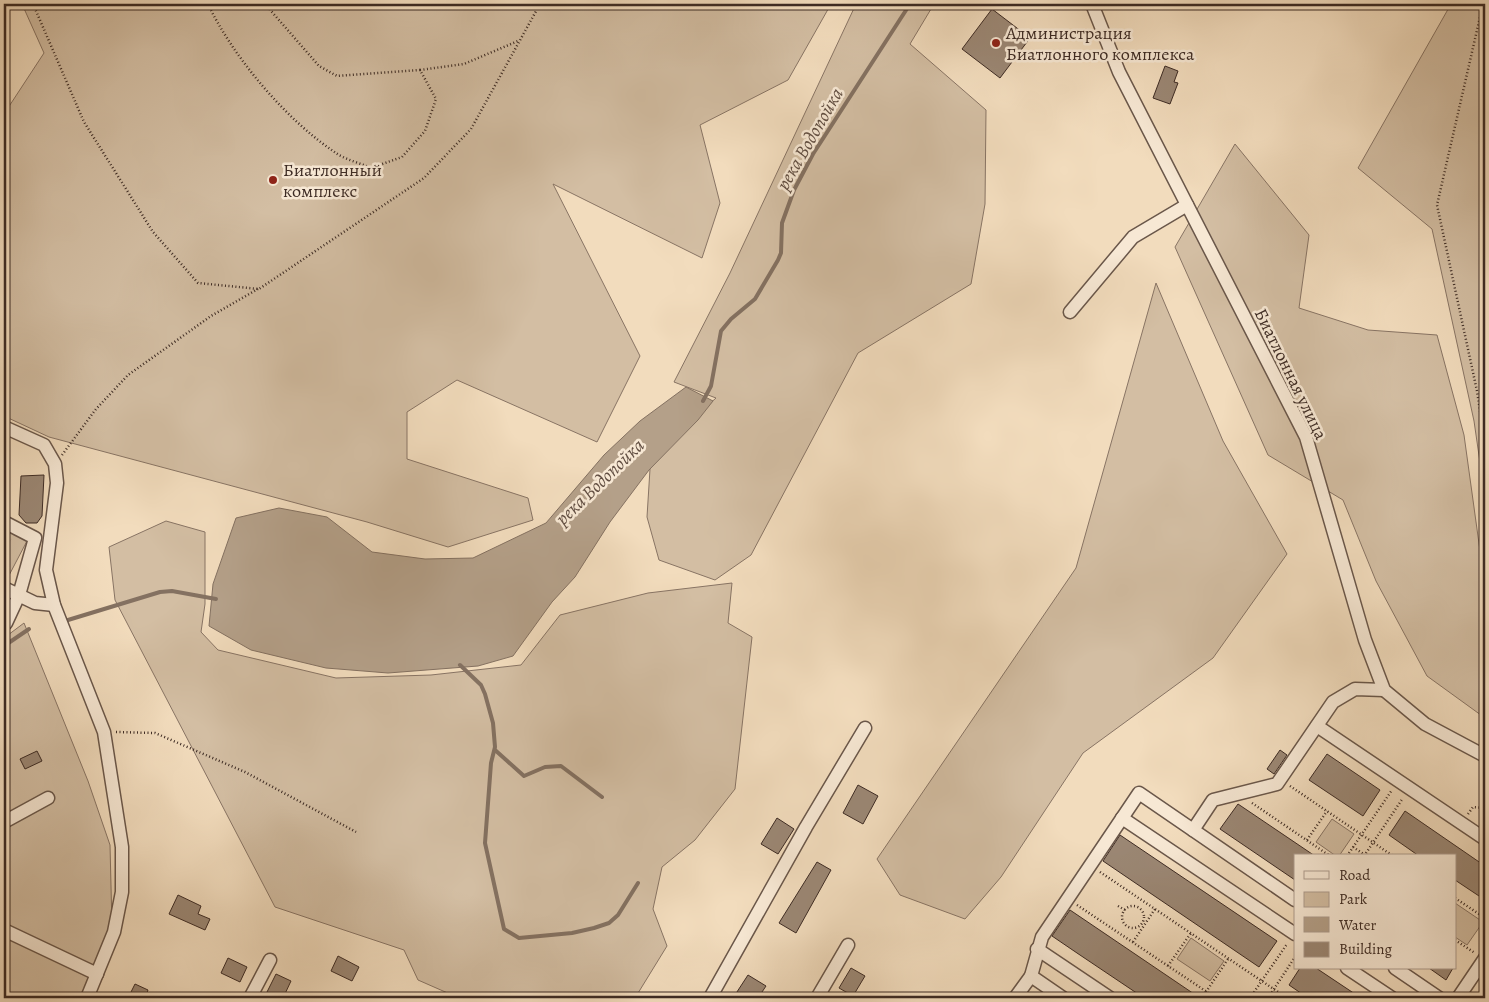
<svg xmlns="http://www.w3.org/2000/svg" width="1489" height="1002" viewBox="0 0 1489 1002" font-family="Alegreya,serif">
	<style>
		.green { fill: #d3bea3; stroke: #887464 }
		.water { fill: #b4a089; stroke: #847161 }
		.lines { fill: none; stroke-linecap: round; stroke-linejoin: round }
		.stream { stroke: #847161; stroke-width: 4 }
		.building { fill: #9b8774; stroke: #3d2b24 }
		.minor-casing { stroke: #6a574a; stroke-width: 15 }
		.path { stroke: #3d2b24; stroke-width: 2.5; stroke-dasharray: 1 2.5; stroke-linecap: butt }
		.minor { stroke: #f7e8d4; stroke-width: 12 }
		.poi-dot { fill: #8f2418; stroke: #f7e8d4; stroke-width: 2 }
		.labels { text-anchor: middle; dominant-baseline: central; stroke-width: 5; stroke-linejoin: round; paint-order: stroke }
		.poi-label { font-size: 18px; fill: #3d2b24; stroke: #f7e8d4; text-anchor: start }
		.street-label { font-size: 18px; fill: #3d2b24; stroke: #f7e8d4 }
		.water-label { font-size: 19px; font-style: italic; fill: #614e42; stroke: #f7e8d4 }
	</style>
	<rect width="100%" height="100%" fill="#f2dcbd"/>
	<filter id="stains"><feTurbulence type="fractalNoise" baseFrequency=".004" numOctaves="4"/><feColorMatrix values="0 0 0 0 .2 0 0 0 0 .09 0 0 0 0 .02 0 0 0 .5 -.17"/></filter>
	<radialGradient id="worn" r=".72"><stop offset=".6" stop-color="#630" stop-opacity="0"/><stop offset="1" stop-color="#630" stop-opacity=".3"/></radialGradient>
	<g class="green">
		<polygon points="22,4 831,4 788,80 700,125 720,203 702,258 553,184 640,356 597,442 457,380 407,412 407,459 528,498 533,520 448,547 367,522 49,437 4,416 4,114 44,53"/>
		<polygon points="856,4 934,4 910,44 986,110 985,204 971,284 858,353 751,555 715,580 659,560 647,517 650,469 674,436 716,398 674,382 730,273"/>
		<polygon points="1451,4 1485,4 1485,497 1474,421 1432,229 1358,168"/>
		<polygon points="1235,144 1309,235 1299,308 1368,330 1437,335 1464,435 1485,587 1485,718 1427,676 1376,581 1343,500 1268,455 1175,247"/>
		<polygon points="1156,283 1223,441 1287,554 1213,658 1083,753 1001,877 965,919 900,895 877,859 1076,568"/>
		<polygon points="166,521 205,532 205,604 201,632 218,650 336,678 431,675 521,665 560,615 648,593 732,583 728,623 752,637 735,789 695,840 662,867 653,909 667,946 635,998 459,998 418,980 404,950 275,907 115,600 109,547"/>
		<polygon points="4,529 27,541 5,583 4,582"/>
		<polygon points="24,623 88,781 110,845 112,927 81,998 4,998 4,638"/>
		<polygon points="1332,819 1354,834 1339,856 1336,856 1316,842"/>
		<polygon points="1455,903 1483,922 1467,945 1455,937"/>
		<polygon points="1191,938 1224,961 1210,981 1177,959"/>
	</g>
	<polygon class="water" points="686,387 713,401 698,420 649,470 610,522 575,577 552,602 513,656 478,666 388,673 326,668 251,650 209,626 213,584 236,518 279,508 327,517 372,552 425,559 473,558 546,523 604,455 640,421"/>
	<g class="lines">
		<g class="stream">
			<polyline points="703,401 711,386 721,331 731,319 755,299 778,260 781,253 782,223 794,190 813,154 910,4"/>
			<polyline points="68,620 160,592 172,591 216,599"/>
			<polyline points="4,646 29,629"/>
			<polyline points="460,665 481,685 485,694 493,723 495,747 491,763 485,843 504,929 519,938 572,933 594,928 609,923 618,915 638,883"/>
			<polyline points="495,750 524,776 545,767 561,766 602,797"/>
		</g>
	</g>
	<g class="building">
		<polygon points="992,9 1030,38 1000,78 962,49"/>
		<polygon points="1165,66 1178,71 1174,82 1178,83 1170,104 1153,98"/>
		<polygon points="44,475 42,516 37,523 26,523 19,515 21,476"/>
		<polygon points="1280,750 1287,755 1274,774 1267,769"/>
		<polygon points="37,751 42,761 25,769 20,759"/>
		<polygon points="1327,754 1380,790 1363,816 1309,780"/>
		<polygon points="858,785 878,796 863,824 843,813"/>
		<polygon points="1238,804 1315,856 1295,856 1295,880 1220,829"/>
		<polygon points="1405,811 1485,866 1485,900 1455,880 1455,856 1419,856 1389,835"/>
		<polygon points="777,818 794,829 778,854 761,844"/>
		<polygon points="1120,835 1277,941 1259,967 1103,861"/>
		<polygon points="817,862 831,870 796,933 779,923"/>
		<polygon points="178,895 201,906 198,914 210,919 205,930 169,914"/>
		<polygon points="1070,910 1200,998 1144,998 1077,953 1052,936"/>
		<polygon points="338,956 359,967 352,981 331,971"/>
		<polygon points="228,958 247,967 240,982 221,973"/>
		<polygon points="851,968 865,976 853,996 839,988"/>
		<polygon points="1300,968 1316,968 1361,998 1308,998 1289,985"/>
		<polygon points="1429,968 1453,968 1446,980"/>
		<polygon points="276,974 291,981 283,998 264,998"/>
		<polygon points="748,975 766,986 758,998 733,998"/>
		<polygon points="135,984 148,990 145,998 128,998"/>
	</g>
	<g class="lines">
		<g class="minor-casing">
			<g id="minor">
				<polyline points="1092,4 1119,72 1306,437 1365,640 1384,690 1425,724 1485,756"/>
				<polyline points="1070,312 1133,237 1187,205"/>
				<polyline points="4,427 44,445 55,464 57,483 46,570 54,605 104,732 122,847 122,892 114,932 87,998"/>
				<polyline points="4,522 35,538 19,595 6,623"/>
				<polyline points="4,588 35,603 54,605"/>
				<polyline points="1317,726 1485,839"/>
				<polyline points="1122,818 1295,934"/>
				<polyline points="4,822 48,798"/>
				<polyline points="1295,900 1193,830 1213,800 1277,784 1333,702 1355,689 1384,690"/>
				<polyline points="4,930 97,974"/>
				<polyline points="1037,949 1110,998"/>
				<polyline points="1347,968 1392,998"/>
				<polyline points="1395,968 1439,998"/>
				<polyline points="1031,976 1063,998"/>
				<polyline points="250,998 270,960"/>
				<polyline points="710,998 806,827 865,728"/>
				<polyline points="817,998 848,945"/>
				<polyline points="1015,998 1031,976 1042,937 1139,793 1193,830"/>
				<polyline points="1458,998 1485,958"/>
			</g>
		</g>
		<g class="path">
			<polyline points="33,4 84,122 153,232 198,283 259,289 424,178 471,129 540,4"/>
			<path d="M208,4C233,57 286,120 336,153C346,160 360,163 371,168L402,157L425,131L436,99L420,70L337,76L319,66L265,4"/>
			<polyline points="1483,4 1437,205 1477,391 1485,443"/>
			<polyline points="420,70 464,64 518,41"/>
			<polyline points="62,455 96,409 128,375 211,316 258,289"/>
			<polyline points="4,539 11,540"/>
			<polyline points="116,732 155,733 245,772 356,832"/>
			<polyline points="1290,786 1393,856"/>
			<polyline points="1252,803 1330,856"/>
			<polyline points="1468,814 1473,807 1485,808"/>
			<polyline points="1307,840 1327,811"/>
			<polyline points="1353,847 1365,855"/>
			<polyline points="1347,856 1392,790"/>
			<polyline points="1364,856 1403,798"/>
			<polyline points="1100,872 1287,998"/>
			<polyline points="1455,898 1485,918"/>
			<polyline points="1077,905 1216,998"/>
			<circle cx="1133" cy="917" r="11"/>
			<polyline points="1118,906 1125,910"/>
			<polyline points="1455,940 1475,953"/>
			<polyline points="1133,942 1155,909"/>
			<polyline points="1168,966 1191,933"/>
			<polyline points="1206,992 1228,959"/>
			<polyline points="1250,998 1287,944"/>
			<polyline points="1268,998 1295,957"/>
		</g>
		<use href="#minor" class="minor"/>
	</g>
	<g class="poi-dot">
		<circle cx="996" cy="43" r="5"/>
		<circle cx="273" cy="180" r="5"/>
	</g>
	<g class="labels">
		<g class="poi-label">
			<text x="1006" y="33">Администрация<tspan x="1006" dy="21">Биатлонного комплекса</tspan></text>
			<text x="283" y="170">Биатлонный<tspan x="283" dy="21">комплекс</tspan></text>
		</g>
		<g class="street-label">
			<text transform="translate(1291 374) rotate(64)">Биатлонная улица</text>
		</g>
		<g class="water-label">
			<text transform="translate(810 139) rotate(-60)">река Водопойка</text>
			<text transform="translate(600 482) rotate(-44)">река Водопойка</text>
		</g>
	</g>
	<rect width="1489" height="1002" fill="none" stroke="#f2dcbd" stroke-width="20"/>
	<rect x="5" y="5" width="1479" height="992" fill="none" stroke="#3d2b24" stroke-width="2.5"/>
	<rect x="10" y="10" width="1469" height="982" fill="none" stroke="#3d2b24"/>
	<rect x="1294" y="854" width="162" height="115" fill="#f7e8d4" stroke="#ad9c8e"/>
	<rect x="1304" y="871" width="25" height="8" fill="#f7e8d4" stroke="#ad9c8e"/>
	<text x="1339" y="880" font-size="15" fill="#3d2b24">Road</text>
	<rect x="1304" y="892" width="25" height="15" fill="#d3bea3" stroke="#ad9c8e"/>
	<text x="1339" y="904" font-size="15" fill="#3d2b24">Park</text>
	<rect x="1304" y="917" width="25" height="15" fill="#b4a089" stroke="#ad9c8e"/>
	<text x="1339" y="930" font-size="15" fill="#3d2b24">Water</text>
	<rect x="1304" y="942" width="25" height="15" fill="#9b8774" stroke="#ad9c8e"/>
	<text x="1339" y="954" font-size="15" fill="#3d2b24">Building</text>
	<rect width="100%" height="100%" filter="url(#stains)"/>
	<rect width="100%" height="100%" fill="url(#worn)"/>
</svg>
